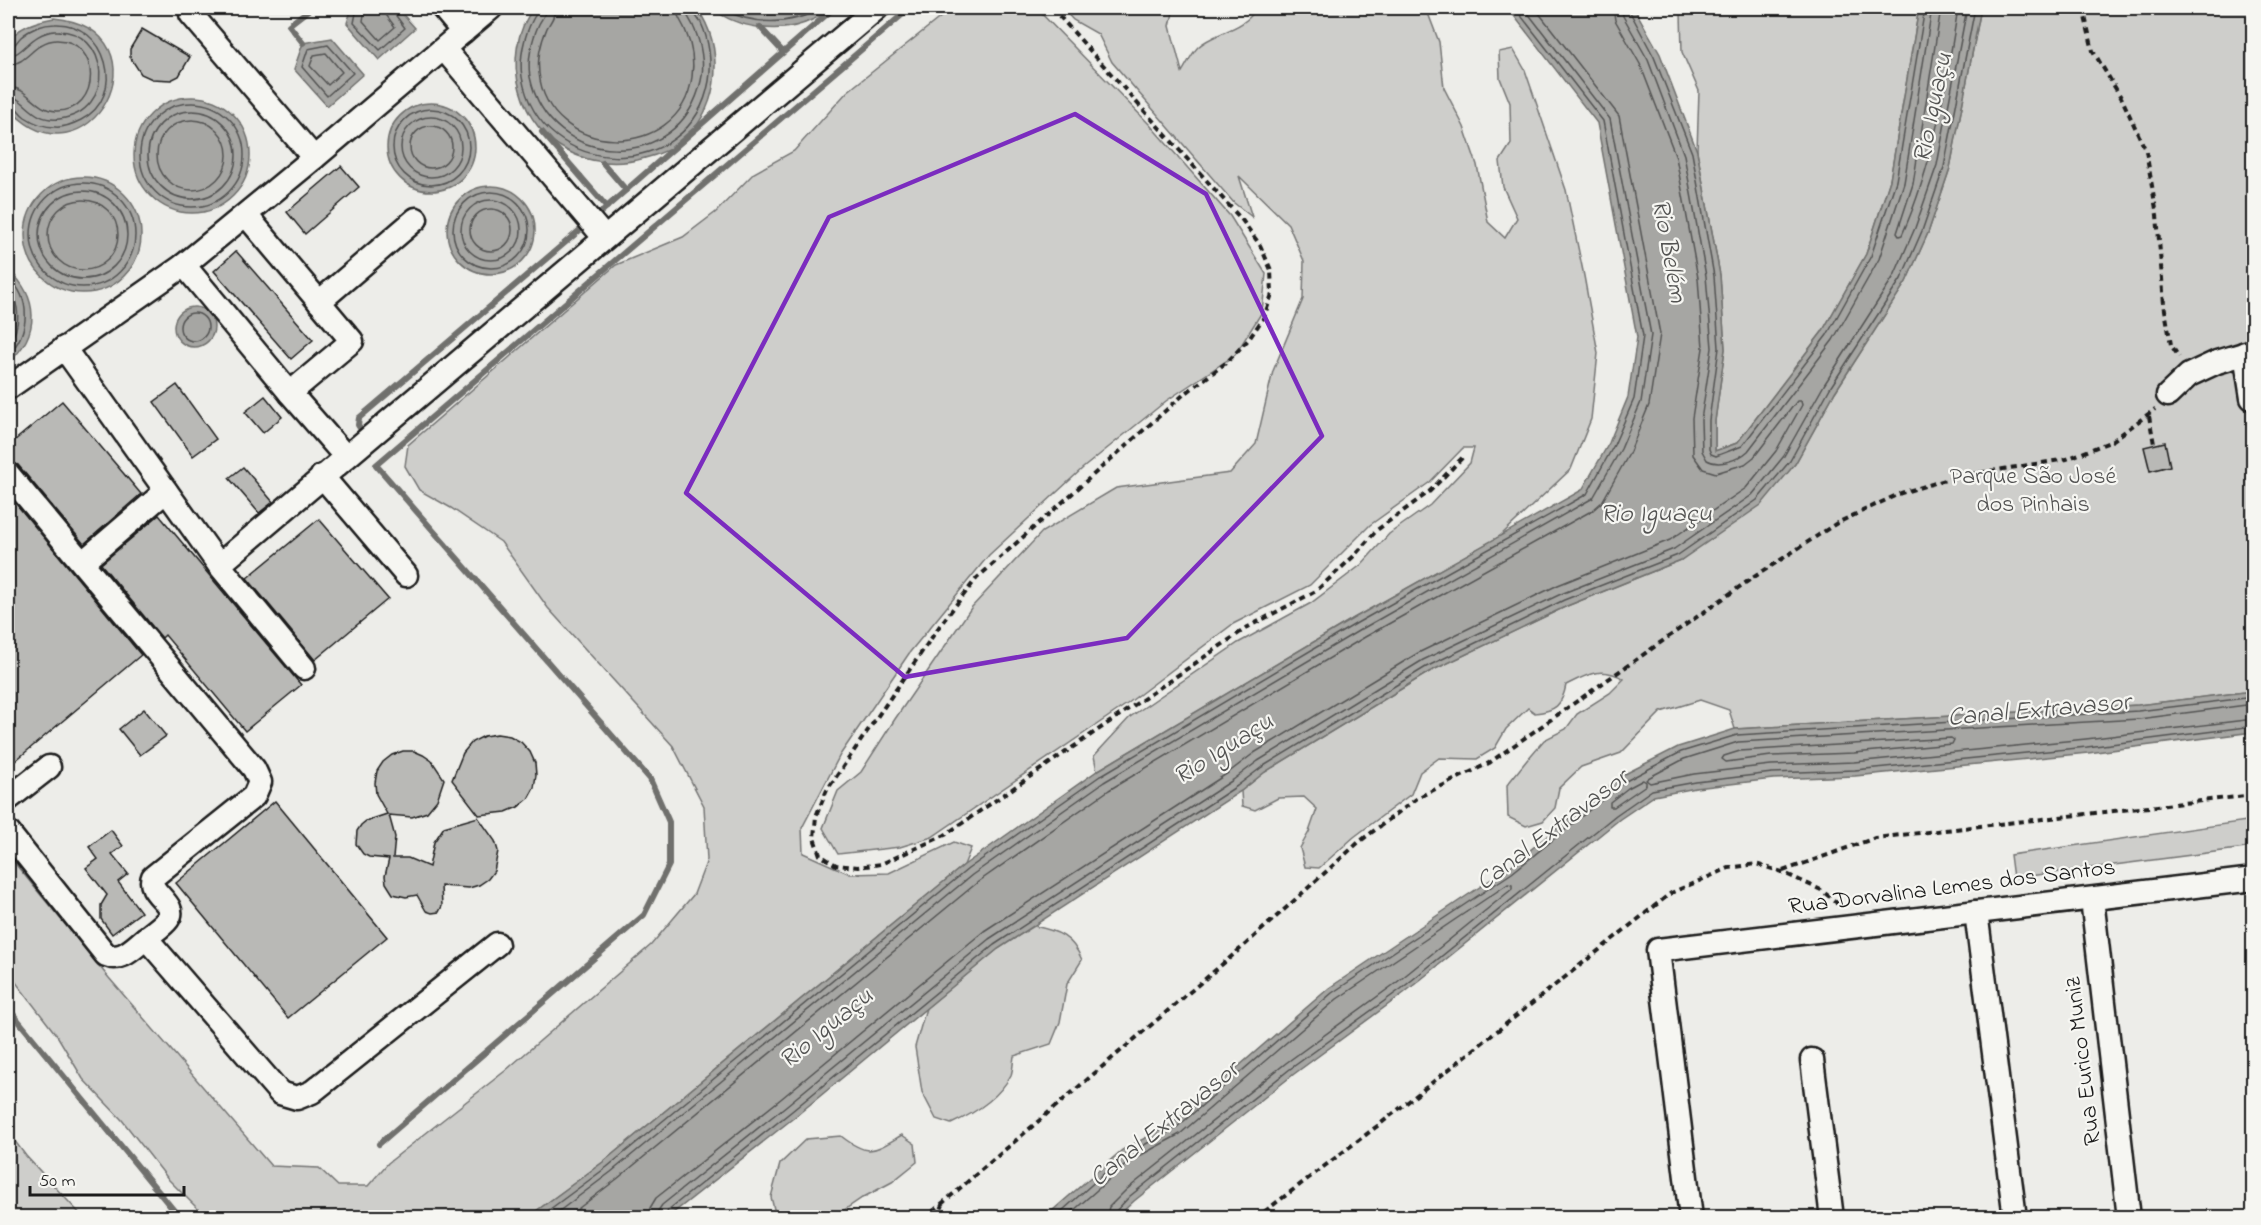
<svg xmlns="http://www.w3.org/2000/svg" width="2261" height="1225" viewBox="0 0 2261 1225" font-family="'Indie Flower',sans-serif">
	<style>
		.green { fill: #cececb; stroke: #757574; stroke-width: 1.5 }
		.water { fill: #a6a6a3; stroke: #6f6f6d; stroke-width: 1.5 }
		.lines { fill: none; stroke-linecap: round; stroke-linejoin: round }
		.shore { stroke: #535352; stroke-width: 1.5 }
		.stream { stroke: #6f6f6d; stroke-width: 6 }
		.building { fill: #b9b9b6; stroke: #1c1c1c; stroke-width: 1.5 }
		.minor-casing { stroke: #1c1c1c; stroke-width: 27 }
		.path { stroke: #1c1c1c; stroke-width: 4; stroke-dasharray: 6 4.5; stroke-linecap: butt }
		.minor { stroke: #f6f6f2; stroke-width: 22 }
		.marked { fill: none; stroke: #7b2cbf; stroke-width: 4.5; stroke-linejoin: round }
		.labels { text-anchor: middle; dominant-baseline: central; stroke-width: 4.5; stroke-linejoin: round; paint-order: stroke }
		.park-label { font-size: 24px; fill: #515151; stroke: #f6f6f2 }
		.street-label { font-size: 24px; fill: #1c1c1c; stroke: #f6f6f2 }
		.water-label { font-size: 26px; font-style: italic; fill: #535352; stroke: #f6f6f2 }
	</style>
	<rect width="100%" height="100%" fill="#edede9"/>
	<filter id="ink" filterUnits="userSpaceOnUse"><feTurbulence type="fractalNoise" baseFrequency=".0167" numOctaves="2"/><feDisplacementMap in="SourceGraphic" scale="12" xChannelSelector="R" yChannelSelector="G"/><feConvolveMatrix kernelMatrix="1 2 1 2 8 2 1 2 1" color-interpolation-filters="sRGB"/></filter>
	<g filter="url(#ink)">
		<g class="green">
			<polygon points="940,8 1036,8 1150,125 1230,216 1266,274 1262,312 1235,355 1166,401 1083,468 989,555 910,652 840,755 802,828 803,853 850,874 889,873 954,842 971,848 964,865 603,1162 528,1217 206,1217 169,1180 122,1120 83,1079 58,1037 8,972 8,855 109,978 271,1166 319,1168 338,1186 368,1186 388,1163 505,1071 651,945 694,894 707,860 704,806 673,746 548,608 501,542 451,508 419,490 405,466 408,445 616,265 683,237 716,212 754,173 794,151 847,92 942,16"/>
			<path d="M1062,8H1174L1170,26L1182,72C1187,64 1192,53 1198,47C1214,32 1246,30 1256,8H1426L1439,42L1444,88L1464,127L1477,165L1488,222L1505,238L1517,218L1503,187L1500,161L1511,144L1510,103L1500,78L1499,52L1513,49L1525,70L1566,190L1584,276L1598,353L1591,419L1571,469L1499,537L1354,618L1097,771L1094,756L1130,717L1238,643L1311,603L1361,565L1389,534L1430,505L1470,463L1474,448H1463L1430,482L1370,525L1310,585L1233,624L1127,704L932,837L900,847L838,854L823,828L838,791L861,772L895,719L971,608L1042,532L1116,488L1230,473L1256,444L1273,371L1303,299L1304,261L1288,224L1239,176L1252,217L1234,203L1112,62L1098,34L1073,20Z"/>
			<polygon points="1677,8 1919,8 1890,180 1866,254 1822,332 1737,443 1715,451 1715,421 1725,349 1720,275 1697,151 1699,91 1682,52 1681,12"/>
			<path d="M1981,8H2253V691L2138,705L1735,729L1729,710L1700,700L1661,712L1621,753L1581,767L1559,788L1555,808L1543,821L1526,826L1508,817L1507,785L1527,760L1544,740L1566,729L1577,714L1610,693L1624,679C1602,666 1588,674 1566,685C1562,706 1555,711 1535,713L1528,708L1506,729L1495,748L1477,759L1439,758L1420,772L1411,794L1354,837L1319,868L1305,867L1300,848L1309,832L1317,809L1304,797L1278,798L1255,810L1242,806L1241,791L1265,772L1429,672L1567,606L1681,560L1795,464L1835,392L1906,282L1928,233L1950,168Z"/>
			<polygon points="2253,820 2253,847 2013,878 2010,855"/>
			<path d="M1034,926C1058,931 1072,936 1082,960L1067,984L1060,1022L1051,1044L1014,1056C1013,1062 1013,1070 1011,1075C999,1098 973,1114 951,1124L936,1119L922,1092L915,1047L926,1008L998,949Z"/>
			<polygon points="8,1132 26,1156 83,1217 8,1217"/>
			<path d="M902,1135L915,1144L917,1162L892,1182L862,1198L834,1217H776L771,1197L780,1164L806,1139L841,1136C869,1158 874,1151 902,1135Z"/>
		</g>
		<g class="water">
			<polygon points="352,8 397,8 415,28 379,60 347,23"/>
			<path d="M534,8H697C724,47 721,103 686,138C675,148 658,155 645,158C590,174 535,146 520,90C512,63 516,30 534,8Z"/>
			<path d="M712,8H833C826,12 820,17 812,20C782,35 737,29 712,8Z"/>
			<polygon points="1508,8 1634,8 1660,54 1697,151 1720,275 1725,349 1715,421 1715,451 1737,443 1822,332 1866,254 1890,180 1919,8 1981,8 1950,168 1928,233 1906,282 1835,392 1795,464 1761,505 1681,560 1567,606 1429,672 1265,772 1241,791 998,949 796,1116 668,1217 528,1217 603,1162 964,865 1097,771 1354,618 1582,490 1609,443 1628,397 1637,337 1597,123"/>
			<path d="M54,18C176,31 87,198 8,107C8,95 5,54 8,45C13,27 38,21 54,18Z"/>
			<polygon points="332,38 363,74 327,106 294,69 303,43"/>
			<circle cx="192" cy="155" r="58"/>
			<circle cx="431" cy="147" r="44"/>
			<circle cx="83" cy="235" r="58"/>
			<circle cx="491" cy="230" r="44"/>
			<path d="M8,269C39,297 41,334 8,363Z"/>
			<circle cx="194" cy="327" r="20"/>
			<polygon points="2253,691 2253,732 2088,753 1855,776 1773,779 1696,788 1654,796 1620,819 1404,993 1294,1074 1134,1201 1117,1217 1045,1217 1122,1150 1172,1124 1329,988 1508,868 1621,776 1678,747 1735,729 2138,705"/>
		</g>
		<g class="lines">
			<g class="shore">
				<polyline points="357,8 354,23 380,50 405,28 394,13 393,8"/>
				<polyline points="365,8 363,21 380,40 395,27 387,16 385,8"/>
				<path d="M538,8C538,13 535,15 533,19C524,36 519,58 522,77C540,181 691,184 709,81C712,63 709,40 701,23C698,18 693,14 693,8"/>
				<path d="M546,8C546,15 542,18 539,24C532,39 527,60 530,77C549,170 680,175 701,81C705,65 701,43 694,28C691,20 686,16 685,8"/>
				<path d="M555,8C555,17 551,21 547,28C541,42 537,58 539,73C548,159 680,164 692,77C694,63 692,46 686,32C683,23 677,18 676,8"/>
				<path d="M721,8C752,26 791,26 821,8"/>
				<path d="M740,8C762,16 784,15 807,8"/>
				<path d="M1622,8L1623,16L1648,60L1684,155L1706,276L1712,348L1701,420L1702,451L1707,460C1719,467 1738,460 1748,451L1833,340L1879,259L1904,183L1932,8"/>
				<polyline points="1629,8 1630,12 1654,57 1692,153 1714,276 1719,348 1709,420 1709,449 1711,454 1716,456 1742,446 1827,335 1871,256 1896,181 1925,8"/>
				<path d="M1941,8L1913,184L1897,233L1899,236L1902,235C1934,164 1946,84 1958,8"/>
				<polygon points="328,45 353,73 327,96 302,67 308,49"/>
				<path d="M8,48C15,47 16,42 21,37C30,29 43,24 55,24C107,22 128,96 81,120C73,124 64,128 55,127C44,127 34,123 25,117C18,112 16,104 8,103"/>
				<polygon points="326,53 342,72 328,85 310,66 314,55"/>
				<path d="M8,56C24,55 30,33 55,31C111,28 117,113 59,119C31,122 26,97 8,96"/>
				<path d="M8,65C28,64 34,41 56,40C102,39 102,112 56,111C35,110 28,87 8,87"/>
				<circle cx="192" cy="155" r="52"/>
				<circle cx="431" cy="147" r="38"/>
				<circle cx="192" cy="155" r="44"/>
				<circle cx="431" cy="147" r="30"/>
				<circle cx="192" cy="155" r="35"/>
				<circle cx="431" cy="147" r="21"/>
				<circle cx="83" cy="235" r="52"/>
				<circle cx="83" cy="235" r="44"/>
				<circle cx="491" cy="230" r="38"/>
				<circle cx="491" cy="230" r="30"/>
				<circle cx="83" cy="235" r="35"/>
				<circle cx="491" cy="230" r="21"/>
				<path d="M8,277C32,299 30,332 8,355"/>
				<path d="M8,287C20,304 22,327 8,344"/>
				<circle cx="194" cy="327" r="14"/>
				<polyline points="2254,704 2139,719 1738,742 1684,759 1648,778 1646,780 1650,783 1694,774 1771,765 1854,762 2086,739 2254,719"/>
				<polygon points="1951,738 1954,740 1952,744 1854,753 1771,756 1726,762 1722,759 1724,756 1740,751"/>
				<polygon points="1643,780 1646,782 1646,785 1614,807 1610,807 1610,802 1628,788"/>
				<polyline points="538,1218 607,1167 968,869 1100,776 1357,623 1587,494 1614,445 1634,399 1643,336 1603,121 1515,8"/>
				<polyline points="550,1218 611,1172 972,875 1104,782 1360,630 1593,498 1621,449 1641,402 1651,335 1610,119 1524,8"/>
				<polyline points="566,1218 617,1179 978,882 1109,790 1365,637 1593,510 1602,502 1629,454 1649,405 1660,334 1619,116 1535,8"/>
				<polyline points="648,1218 650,1208 656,1198 782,1098 984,931 1228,773 1254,753 1418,653 1558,585 1670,540 1746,488 1776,451 1802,405 1801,401 1797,401 1754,457 1745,464 1716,473 1703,469 1693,455 1692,418 1703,348 1698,278 1676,157 1640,64 1615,20 1613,8"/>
				<polyline points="657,1218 658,1211 662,1205 787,1105 989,939 1233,780 1258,761 1423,660 1561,594 1674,549 1752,495 1784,456 1824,385 1894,276 1915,228 1937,165 1967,8"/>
				<polyline points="665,1218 668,1210 792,1111 994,945 1237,786 1262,767 1426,667 1564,600 1678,555 1757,500 1790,461 1830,388 1901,279 1922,231 1944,167 1975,8"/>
				<polyline points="1054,1218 1125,1155 1176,1128 1332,993 1512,873 1624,782 1681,752 1737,735 2138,711 2254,697"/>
				<polyline points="1065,1218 1130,1161 1180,1134 1337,999 1508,884 1512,885 1512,889 1396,983 1286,1063 1126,1190 1109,1207 1106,1218"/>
				<polyline points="1113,1218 1115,1212 1130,1196 1290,1069 1401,989 1616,815 1652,790 1696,782 1772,773 1855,770 2087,747 2254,726"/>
			</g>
			<g class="stream">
				<polyline points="760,27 783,52"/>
				<polyline points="303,43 289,25 311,8"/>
				<polyline points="542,132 607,207"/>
				<polyline points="603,163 626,190"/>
				<polyline points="601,212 834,8"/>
				<polyline points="362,431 358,425 359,418 580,230"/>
				<polyline points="8,1008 180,1218"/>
				<polyline points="379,1144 644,915 669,865 669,822 650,779 376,465 910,8"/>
			</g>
		</g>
		<g class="building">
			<polygon points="142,29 190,57 179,76 171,80 152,79 141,74 130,57 130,49"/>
			<polygon points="341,166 359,187 305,234 287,212"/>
			<polygon points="236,251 313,340 291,359 214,271"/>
			<polygon points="177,385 216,439 193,456 154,402"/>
			<polygon points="265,396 282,417 263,433 245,412"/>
			<polygon points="62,401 141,494 84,544 18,465 8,461 8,446"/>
			<polygon points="2165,442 2170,466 2150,471 2144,447"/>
			<polygon points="243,467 273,502 259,513 229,478"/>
			<polygon points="8,494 141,655 8,767"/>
			<polygon points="159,515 301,685 245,731 165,635 162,638 101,564"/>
			<polygon points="319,519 388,599 315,660 247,578"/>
			<polygon points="144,709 166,736 140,755 119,729"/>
			<polygon points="497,734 510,736 521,742 530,752 535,763 536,775 534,788 528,799 518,807 506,812 479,815 452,780 463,753 472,742 484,736"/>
			<polygon points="403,751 414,751 423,755 432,761 444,779 437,800 427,812 412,817 389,815 395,837 393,858 408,858 429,867 434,842 444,827 478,817 495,841 498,851 494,871 488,879 479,885 469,888 441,886 442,906 439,912 432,913 426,911 417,895 406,897 393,894 386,883 385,876 389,859 369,857 363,854 356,844 357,831 361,825 366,821 387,814 376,794 375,783 377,771 383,762 392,755"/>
			<polygon points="275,801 387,937 288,1018 176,883"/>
			<polygon points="111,830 123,846 112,854 128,874 118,882 141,912 112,934 101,919 101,905 107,895 86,868 98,859 89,847"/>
		</g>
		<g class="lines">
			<g class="minor-casing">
				<g id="minor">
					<polyline points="191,8 191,14 314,158"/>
					<polyline points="443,8 463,32"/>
					<polyline points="444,49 604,237"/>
					<polyline points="246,215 352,341 290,393"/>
					<polyline points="184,265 290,393 345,456"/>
					<polyline points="319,302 416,219"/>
					<polyline points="64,348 219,565 304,668"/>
					<polyline points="2245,353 2252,398"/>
					<polyline points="8,388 184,265 314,158 491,8"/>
					<polyline points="2168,395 2189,375 2217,362 2254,351"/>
					<path d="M8,474L254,769L260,782L254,796L153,877C146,893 179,904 168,919C163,926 153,932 146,938"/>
					<polyline points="322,476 406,575"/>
					<polyline points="83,562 166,491"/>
					<polyline points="219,565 877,8"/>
					<polyline points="8,799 49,767"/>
					<path d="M8,832L106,955C122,962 133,948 146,938L280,1093L297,1098L312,1092L497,944"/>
					<polyline points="2092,899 2129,1218"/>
					<polyline points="1976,912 2015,1218"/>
					<polyline points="1812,1060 1832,1218"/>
					<polyline points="1691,1218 1658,950 2254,879"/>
				</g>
			</g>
			<g class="path">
				<polyline points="1052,8 1242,220 1260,245 1271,270 1272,294 1264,317 1249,339 1227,362 1182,396 977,578 941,624 827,790 816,816 814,838 820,855 836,865 858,867 881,864 945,835 1248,627 1316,591 1353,557 1377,530 1429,492 1464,456"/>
				<polyline points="2083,8 2093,51 2122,99 2146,151 2157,215 2164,304 2171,345 2179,357"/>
				<polyline points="2149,416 2154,444"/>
				<polyline points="1783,871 1875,838 2254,795"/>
				<polyline points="925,1218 1246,944 1359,842 1419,797 1489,763 1748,581 1837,523 1901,493 1959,476 2067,459 2112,441 2155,409"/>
				<polyline points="937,1218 943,1205"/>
				<polyline points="1256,1218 1380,1124 1671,893 1729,868 1756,864 1782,872 1821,890 1836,902 1839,908"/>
			</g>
			<use href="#minor" class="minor"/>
		</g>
	</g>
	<path class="marked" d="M1075,114L1206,194L1322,436L1127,638L905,677L686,493L829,217Z"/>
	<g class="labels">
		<g class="park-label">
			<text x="2033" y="477">Parque São José<tspan x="2033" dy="28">dos Pinhais</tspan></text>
		</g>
		<g class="street-label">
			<text transform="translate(1952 888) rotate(-7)">Rua Dorvalina Lemes dos Santos</text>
			<text transform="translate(2084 1061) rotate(-97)">Rua Eurico Muniz</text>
		</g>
		<g class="water-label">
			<text transform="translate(1934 108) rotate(-78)">Rio Iguaçu</text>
			<text transform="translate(1668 251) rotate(80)">Rio Belém</text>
			<text x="1656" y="515">Rio Iguaçu</text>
			<text transform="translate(2039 711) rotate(-5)">Canal Extravasor</text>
			<text transform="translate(1224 750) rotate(-32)">Rio Iguaçu</text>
			<text transform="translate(1553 831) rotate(-37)">Canal Extravasor</text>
			<text transform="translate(827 1029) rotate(-39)">Rio Iguaçu</text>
			<text transform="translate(1165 1125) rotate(-39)">Canal Extravasor</text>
		</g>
	</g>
	<rect width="2261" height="1225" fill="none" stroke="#f6f6f2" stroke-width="30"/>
	<rect x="15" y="15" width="2231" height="1195" fill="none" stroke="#1c1c1c" stroke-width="2" filter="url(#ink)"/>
	<path d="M30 1186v9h154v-9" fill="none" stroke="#1c1c1c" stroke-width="3"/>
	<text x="39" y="1186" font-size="18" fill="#1c1c1c" stroke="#f6f6f2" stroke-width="4.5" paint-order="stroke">50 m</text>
</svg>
